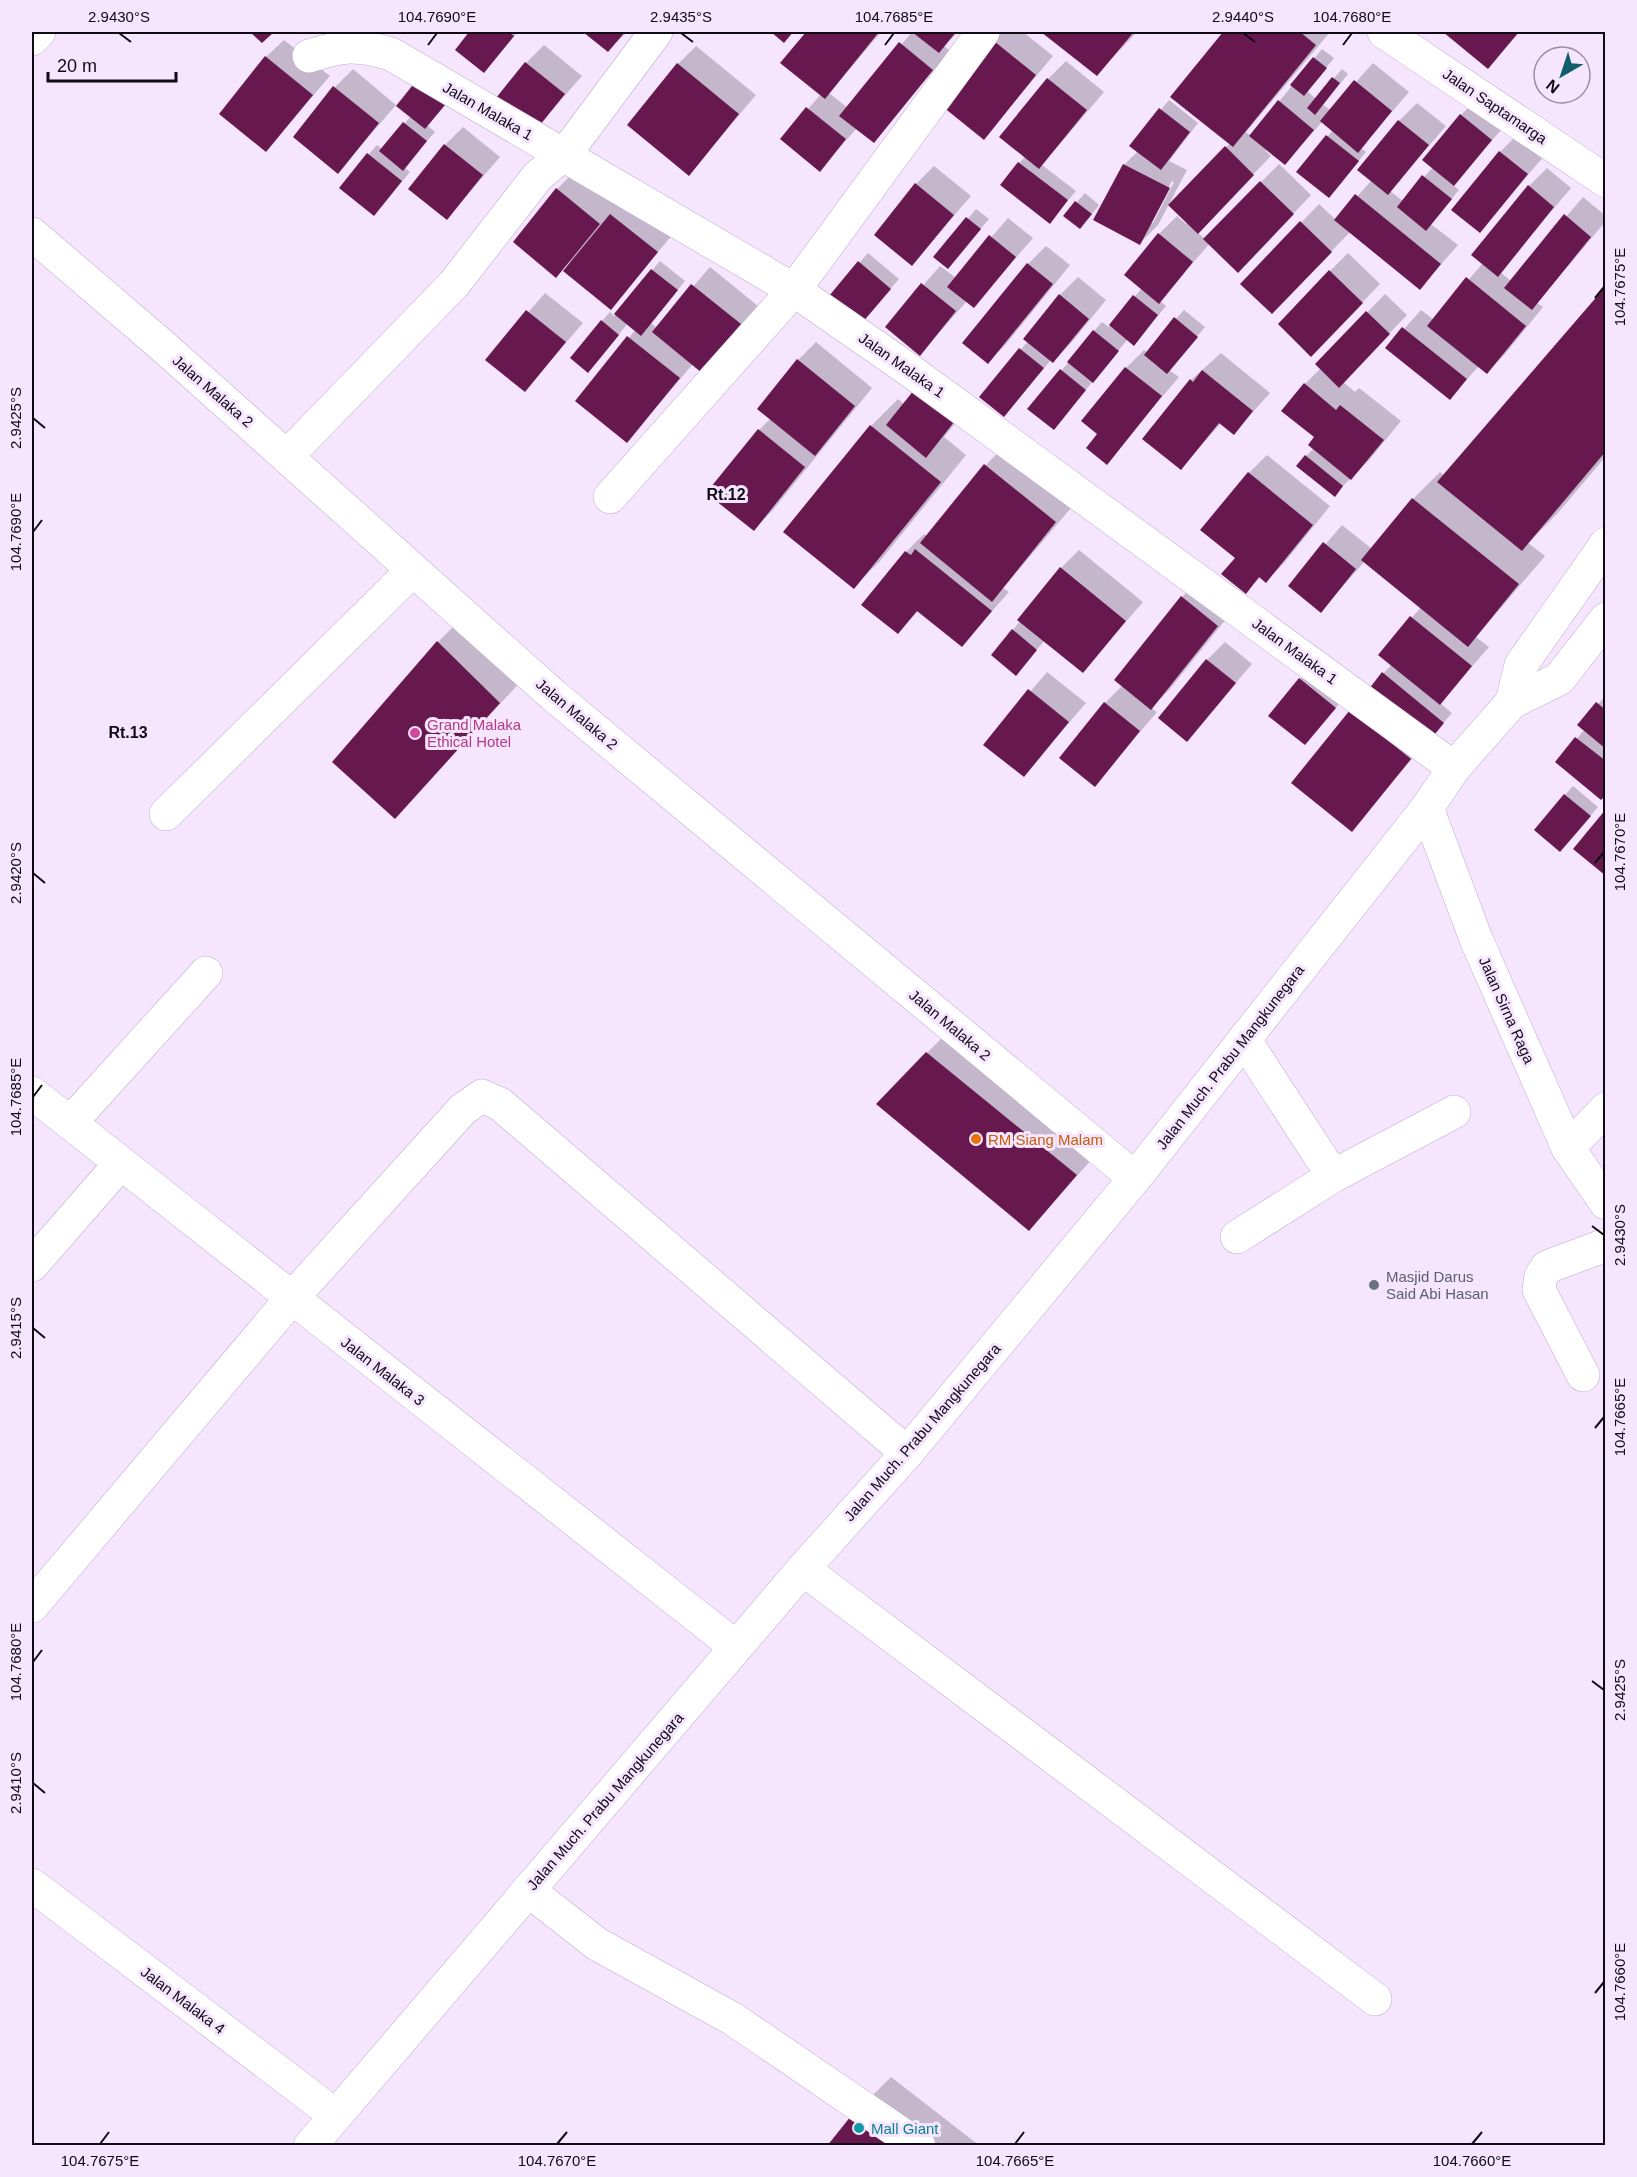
<svg xmlns="http://www.w3.org/2000/svg" width="1637" height="2177" viewBox="0 0 1637 2177" font-family="Helvetica,sans-serif">
	<style>
		.shadow { fill: #0003; fill-rule: evenodd }
		.building { fill: #67194f }
		.lines { fill: none; stroke-linecap: round; stroke-linejoin: round }
		.minor-casing { stroke: #bfacca; stroke-width: 34 }
		.major-casing { stroke: #bfacca; stroke-width: 34 }
		.minor { stroke: #fff; stroke-width: 33 }
		.major { stroke: #fff; stroke-width: 33 }
		.ticks { fill: none; stroke: #100a14; stroke-width: 2 }
		.hotel-dot { fill: #d1479c; stroke: #f5e5fe; stroke-width: 2 }
		.food-dot { fill: #e8710a; stroke: #f5e5fe; stroke-width: 2 }
		.worship-dot { fill: #6b7280; stroke: #f5e5fe; stroke-width: 2 }
		.culture-dot { fill: #0f9aa8; stroke: #f5e5fe; stroke-width: 2 }
		.labels { text-anchor: middle; dominant-baseline: central; stroke-width: 6; stroke-linejoin: round; paint-order: stroke }
		.street-label { font-size: 15px; fill: #100a14; stroke: #f5e5fe }
		.hotel-label { font-size: 15px; fill: #b23c85; stroke: #f5e5fe; text-anchor: start }
		.food-label { font-size: 15px; fill: #c56008; stroke: #f5e5fe; text-anchor: start }
		.worship-label { font-size: 15px; fill: #5b616d; stroke: #f5e5fe; text-anchor: start }
		.culture-label { font-size: 15px; fill: #0d838f; stroke: #f5e5fe; text-anchor: start }
		.neighbourhood-label { font-size: 16px; font-weight: bold; fill: #100a14; stroke: #f5e5fe }
		.neatline { fill: none; stroke: #100a14; stroke-width: 2 }
		.ticks-label { font-size: 15px; text-anchor: middle; fill: #100a14 }
	</style>
	<rect width="100%" height="100%" fill="#f5e5fe"/>
	<g class="shadow">
		<polygon points="471,32 518,32 484,71 457,49"/>
		<polygon points="585,32 627,32 608,50"/>
		<polygon points="808,32 881,32 829,93 848,108 912,32 958,32 944,46 950,51 874,141 857,128 820,170 782,139 821,94 782,63"/>
		<polygon points="997,32 1023,32 1053,56 984,138"/>
		<polygon points="1045,32 1137,32 1097,74"/>
		<polygon points="1225,32 1330,32 1246,132 1251,136 1322,49 1334,58 1307,91 1316,99 1342,69 1348,74 1323,105 1331,110 1373,63 1409,92 1361,148 1366,152 1338,187 1299,171 1333,130 1322,122 1285,163 1267,149 1265,150 1271,156 1197,232 1205,239 1279,164 1311,195 1256,253 1210,243 1160,301 1166,306 1142,335 1128,339 1054,428 1030,409 1094,331 1102,322 1109,327 1142,288 1159,234 1177,216 1186,224 1188,222 1170,205 1230,143 1172,97"/>
		<polygon points="1445,32 1520,32 1487,67"/>
		<polygon points="284,40 330,76 266,150 266,57"/>
		<polygon points="544,45 582,76 536,128 526,63"/>
		<polygon points="696,46 756,95 689,174 678,64"/>
		<polygon points="1066,61 1104,92 1042,165 1076,191 1050,222 1019,163 1026,156 1048,79"/>
		<polygon points="353,69 396,105 338,172 335,87"/>
		<polygon points="452,95 427,125 435,132 404,167 410,172 382,206 341,188 369,154 377,145 382,149 411,116"/>
		<polygon points="1479,97 1509,121 1453,185 1459,190 1431,224 1458,245 1420,288 1350,232 1290,294 1243,284 1319,204 1336,220 1372,180 1399,121 1417,103 1446,126 1390,191 1403,201 1433,167 1461,115"/>
		<path d="M1169,100L1198,123L1169,161L1187,170L1158,225L1140,243L1124,165L1138,151L1131,146ZM1172,181L1174,182L1153,223H1150Z"/>
		<polygon points="463,127 500,157 447,218 445,145"/>
		<polygon points="1518,134 1545,155 1480,231 1500,152"/>
		<polygon points="934,166 971,196 912,264 916,184"/>
		<polygon points="1547,168 1571,188 1500,272 1511,281 1583,197 1606,216 1606,221 1537,303 1543,307 1505,354 1487,372 1479,366 1450,398 1387,348 1421,310 1434,320 1483,263 1529,186"/>
		<polygon points="575,171 619,207 629,197 674,233 611,308 570,262 556,276 557,189"/>
		<polygon points="1085,193 1099,205 1088,219 1065,215"/>
		<polygon points="976,209 989,219 948,267 936,257"/>
		<polygon points="1008,218 1033,238 974,306 967,301 920,354 887,327 940,266 956,278"/>
		<polygon points="1046,246 1070,265 1006,344 988,362 1028,264"/>
		<polygon points="868,253 899,279 862,321 831,295"/>
		<polygon points="1348,253 1380,284 1329,337 1330,271"/>
		<polygon points="660,261 685,281 651,323 657,328 710,267 758,306 720,353 693,364 627,441 577,401 636,329 628,323 597,362 602,321 610,312 614,316"/>
		<polygon points="1078,277 1106,300 1071,343 1053,361 1051,360 1004,415 981,397 1028,341 1060,295"/>
		<polygon points="1606,288 1606,456 1557,514 1528,543 1545,556 1476,637 1489,647 1440,703 1452,713 1439,728 1383,674 1392,664 1380,655 1421,607 1365,561 1321,611 1290,586 1342,525 1372,549 1413,499 1440,472 1445,476"/>
		<polygon points="545,293 583,323 525,390 487,360"/>
		<polygon points="1385,294 1407,315 1343,382 1355,392 1359,388 1401,421 1369,460 1334,495 1306,456 1314,448 1316,437 1305,384 1321,368 1317,364"/>
		<polygon points="1184,310 1205,327 1169,370 1179,377 1106,463 1099,434 1083,421 1126,368 1144,350 1147,352"/>
		<polygon points="816,342 872,388 772,511 754,529 759,430 771,418 798,360"/>
		<polygon points="1221,353 1270,393 1234,433 1221,423 1181,468 1191,380"/>
		<polygon points="898,399 905,405 971,404 944,437 966,455 880,561 854,587 871,426"/>
		<polygon points="1012,438 1082,495 1003,588 1009,592 962,645 919,610 898,632 906,552 924,534 928,537 986,465"/>
		<polygon points="1267,455 1330,506 1284,563 1266,581 1261,577 1245,592 1237,557 1249,473"/>
		<polygon points="1079,550 1143,602 1083,671 1045,640 1016,674 1013,630 1061,568"/>
		<polygon points="1200,579 1235,608 1169,690 1151,708 1157,712 1095,785 1105,703 1123,685 1182,597"/>
		<polygon points="464,616 526,676 395,817 438,642"/>
		<polygon points="1225,642 1252,664 1187,740 1207,660"/>
		<polygon points="1318,661 1352,689 1305,743 1300,679"/>
		<polygon points="1047,672 1086,703 1024,775 986,744"/>
		<polygon points="1606,695 1606,793 1557,762 1585,729 1580,725"/>
		<polygon points="1351,711 1428,740 1351,830"/>
		<polygon points="1573,786 1598,807 1560,850 1565,795"/>
		<polygon points="954,1026 1103,1147 1029,1229 927,1053"/>
		<polygon points="891,2077 980,2146 828,2146 856,2112"/>
	</g>
	<g class="building">
		<polygon points="250,32 274,32 262,43"/>
		<polygon points="469,32 509,32 514,36 484,73 455,50"/>
		<polygon points="583,32 625,32 608,52"/>
		<polygon points="771,32 793,32 784,43"/>
		<polygon points="806,32 879,32 825,99 780,63"/>
		<polygon points="912,32 956,32 939,53"/>
		<polygon points="1041,32 1131,32 1133,33 1097,76"/>
		<polygon points="1223,32 1300,32 1316,45 1233,147 1170,97"/>
		<polygon points="1443,32 1517,32 1518,33 1488,69"/>
		<polygon points="989,37 1036,75 984,140 937,102"/>
		<polygon points="899,42 933,70 874,143 839,116"/>
		<polygon points="265,56 313,95 266,152 219,114"/>
		<polygon points="1313,57 1327,68 1304,96 1290,85"/>
		<polygon points="525,62 565,94 536,130 496,98"/>
		<polygon points="677,63 739,114 689,176 627,125"/>
		<polygon points="1332,77 1340,83 1315,115 1307,108"/>
		<polygon points="1047,78 1087,110 1039,169 999,137"/>
		<polygon points="1354,80 1392,111 1358,153 1320,121"/>
		<polygon points="416,81 445,105 425,129 396,106"/>
		<polygon points="333,86 379,123 338,174 293,137"/>
		<polygon points="1278,100 1314,130 1285,165 1249,136"/>
		<polygon points="806,107 846,139 820,172 780,139"/>
		<polygon points="1159,108 1190,132 1161,170 1129,146"/>
		<polygon points="1460,114 1492,140 1454,186 1422,160"/>
		<polygon points="1398,120 1429,145 1388,195 1357,170"/>
		<polygon points="403,122 427,141 403,171 379,151"/>
		<polygon points="1326,135 1359,161 1329,198 1296,172"/>
		<polygon points="444,144 483,175 447,220 408,189"/>
		<polygon points="1225,146 1254,175 1198,234 1168,205"/>
		<polygon points="1499,151 1528,174 1480,233 1451,210"/>
		<polygon points="367,153 402,181 374,216 339,188"/>
		<polygon points="1018,162 1068,200 1050,224 1000,185"/>
		<polygon points="1123,164 1170,188 1140,245 1093,220"/>
		<polygon points="1422,175 1452,199 1426,231 1397,207"/>
		<polygon points="1260,181 1294,214 1238,273 1203,239"/>
		<polygon points="915,183 954,215 912,266 874,235"/>
		<polygon points="1528,185 1554,207 1498,277 1471,255"/>
		<polygon points="556,188 600,224 556,278 513,242"/>
		<polygon points="1355,194 1441,264 1420,290 1334,220"/>
		<polygon points="1075,201 1092,214 1080,229 1063,216"/>
		<polygon points="610,214 658,252 611,310 563,271"/>
		<polygon points="1564,214 1591,237 1532,310 1504,288"/>
		<polygon points="966,217 981,229 948,269 933,257"/>
		<polygon points="1300,221 1332,252 1272,314 1240,284"/>
		<polygon points="1158,233 1193,262 1159,304 1124,275"/>
		<polygon points="989,235 1016,257 974,308 947,287"/>
		<polygon points="858,261 891,289 862,323 829,296"/>
		<polygon points="1027,263 1053,284 988,364 962,343"/>
		<polygon points="651,269 678,290 641,336 614,314"/>
		<polygon points="1329,270 1363,303 1311,357 1278,324"/>
		<polygon points="1466,277 1526,326 1487,374 1427,326"/>
		<polygon points="921,283 956,311 920,356 885,327"/>
		<polygon points="691,284 741,324 702,373 652,332"/>
		<polygon points="1606,286 1606,451 1522,551 1437,482"/>
		<polygon points="1059,294 1089,319 1053,363 1023,339"/>
		<polygon points="1133,295 1158,315 1134,346 1109,325"/>
		<polygon points="526,310 566,342 525,392 485,360"/>
		<polygon points="1366,311 1390,334 1339,388 1315,364"/>
		<polygon points="1174,317 1198,337 1167,374 1144,355"/>
		<polygon points="601,320 619,335 588,373 570,358"/>
		<polygon points="1402,327 1467,379 1450,400 1385,348"/>
		<polygon points="1093,330 1119,351 1093,383 1067,362"/>
		<polygon points="627,336 680,378 627,443 575,401"/>
		<polygon points="1019,348 1044,368 1004,417 979,397"/>
		<polygon points="797,359 855,406 815,456 757,409"/>
		<polygon points="1125,367 1162,396 1107,465 1086,448 1097,434 1081,421"/>
		<polygon points="1060,369 1086,390 1054,430 1027,409"/>
		<polygon points="1202,370 1253,411 1234,435 1219,423 1181,470 1142,439 1190,379 1193,382"/>
		<polygon points="1304,383 1336,410 1340,405 1384,440 1351,480 1308,445 1314,437 1281,411"/>
		<polygon points="914,390 954,422 926,458 886,425"/>
		<polygon points="870,425 941,482 854,589 783,532"/>
		<polygon points="758,429 805,467 754,531 706,493"/>
		<polygon points="1305,455 1343,486 1335,497 1296,466"/>
		<polygon points="984,464 1056,522 992,602 920,543"/>
		<polygon points="1248,472 1313,525 1266,583 1259,577 1246,594 1221,574 1235,558 1200,530"/>
		<polygon points="1412,498 1519,584 1468,647 1361,560"/>
		<polygon points="1323,542 1356,569 1321,613 1288,586"/>
		<polygon points="915,549 992,611 962,647 917,611 898,634 861,605 905,551 911,555"/>
		<polygon points="1060,567 1126,621 1083,673 1017,620"/>
		<polygon points="1181,596 1218,626 1151,710 1114,680"/>
		<polygon points="1410,616 1472,666 1440,705 1378,655"/>
		<polygon points="1012,629 1037,650 1016,676 991,655"/>
		<polygon points="437,641 500,703 395,819 332,762"/>
		<polygon points="1206,659 1236,683 1187,742 1158,718"/>
		<polygon points="1382,672 1444,723 1431,739 1369,689"/>
		<polygon points="1299,678 1336,708 1305,745 1268,716"/>
		<polygon points="1028,689 1069,722 1024,777 983,745"/>
		<polygon points="1104,702 1140,731 1095,787 1059,758"/>
		<polygon points="1596,702 1606,710 1606,749 1577,725"/>
		<polygon points="1350,710 1411,759 1352,832 1291,783"/>
		<polygon points="1575,737 1606,761 1606,795 1601,800 1555,762"/>
		<polygon points="1564,794 1591,816 1560,852 1534,830"/>
		<polygon points="1606,809 1606,876 1573,849"/>
		<polygon points="926,1052 1077,1175 1029,1231 876,1104"/>
		<polygon points="855,2111 900,2146 827,2146"/>
	</g>
	<g class="lines">
		<g class="minor-casing">
			<g id="minor">
				<polyline points="1384,32 1606,181"/>
				<polyline points="32,39 39,32"/>
				<path d="M309,56C343,45 356,44 391,54L794,290L912,372L1454,768"/>
				<polyline points="565,154 656,32"/>
				<polyline points="32,234 165,348 553,695 1135,1178"/>
				<polyline points="287,456 454,284 537,177 564,154"/>
				<polyline points="610,497 794,290 983,32"/>
				<polyline points="1427,808 1476,939 1568,1148 1606,1203"/>
				<polyline points="166,814 413,570"/>
				<polyline points="32,1093 736,1647"/>
				<polyline points="70,1123 206,973"/>
				<polyline points="1568,1148 1606,1109"/>
				<polyline points="1333,1176 1454,1112"/>
				<polyline points="1237,1237 1333,1176 1244,1039"/>
				<polyline points="32,1265 120,1164"/>
				<polyline points="1583,1375 1539,1290 1541,1276 1547,1267 1606,1245"/>
				<polyline points="803,1569 1375,1999"/>
				<polyline points="32,1606 291,1299 463,1109 482,1096 500,1104 907,1453"/>
				<polyline points="32,1885 335,2115"/>
				<polyline points="528,1890 597,1944 733,2019 919,2146"/>
			</g>
		</g>
		<g class="major-casing">
			<g id="major">
				<polyline points="1512,702 1521,665 1606,544"/>
				<polyline points="310,2146 803,1569 907,1453 1135,1178 1427,808 1454,768 1512,702 1559,679 1606,619"/>
			</g>
		</g>
		<use href="#minor" class="minor"/>
		<use href="#major" class="major"/>
	</g>
	<path class="ticks" d="M119,33L131,42M681,33L693,42M1243,33L1255,42M428,45L437,33M885,45L894,33M1343,45L1352,33M1595,298L1604,287M33,418L45,428M33,532L42,520M1595,863L1604,852M33,873L45,883M33,1097L42,1085M1592,1226L1604,1235M33,1328L45,1338M1595,1428L1604,1417M33,1662L42,1650M1592,1681L1604,1690M33,1783L45,1793M1595,1993L1604,1982M100,2144L109,2132M557,2144L567,2132M1015,2144L1024,2132M1472,2144L1482,2132"/>
	<circle class="hotel-dot" cx="415" cy="733" r="6"/>
	<circle class="food-dot" cx="976" cy="1139" r="6"/>
	<circle class="worship-dot" cx="1374" cy="1285" r="6"/>
	<circle class="culture-dot" cx="859" cy="2128" r="6"/>
	<g class="labels">
		<g class="street-label">
			<text transform="translate(1495 106) rotate(34)">Jalan Saptamarga</text>
			<text transform="translate(488 111) rotate(30)">Jalan Malaka 1</text>
			<text transform="translate(902 365) rotate(35)">Jalan Malaka 1</text>
			<text transform="translate(213 391) rotate(41)">Jalan Malaka 2</text>
			<text transform="translate(1295 651) rotate(36)">Jalan Malaka 1</text>
			<text transform="translate(577 714) rotate(40)">Jalan Malaka 2</text>
			<text transform="translate(1507 1010) rotate(66)">Jalan Sirna Raga</text>
			<text transform="translate(950 1025) rotate(40)">Jalan Malaka 2</text>
			<text transform="translate(1230 1057) rotate(-52)">Jalan Much. Prabu Mangkunegara</text>
			<text transform="translate(383 1371) rotate(38)">Jalan Malaka 3</text>
			<text transform="translate(922 1432) rotate(-49)">Jalan Much. Prabu Mangkunegara</text>
			<text transform="translate(605 1801) rotate(-49)">Jalan Much. Prabu Mangkunegara</text>
			<text transform="translate(183 2000) rotate(37)">Jalan Malaka 4</text>
		</g>
		<g class="hotel-label">
			<text x="427" y="724">Grand Malaka<tspan x="427" dy="17">Ethical Hotel</tspan></text>
		</g>
		<g class="food-label">
			<text x="988" y="1139">RM Siang Malam</text>
		</g>
		<g class="worship-label">
			<text x="1386" y="1276">Masjid Darus<tspan x="1386" dy="17">Said Abi Hasan</tspan></text>
		</g>
		<g class="culture-label">
			<text x="871" y="2128">Mall Giant</text>
		</g>
		<g class="neighbourhood-label">
			<text x="726" y="494">Rt.12</text>
			<text x="128" y="732">Rt.13</text>
		</g>
	</g>
	<rect width="1637" height="2177" fill="none" stroke="#f5e5fe" stroke-width="66"/>
	<g transform="translate(1562 75) rotate(219)"><circle r="28" fill="#f5e5fe" stroke="#998da0" stroke-width="1.5"/>
	<path d="M0-4.5L10 22L0 15L-10 22Z" fill="#116069"/>
	<text y="-9" font-size="16" font-weight="bold" text-anchor="middle" fill="#100a14">N</text>
	</g>
	<path d="M48 72v9h128v-9" fill="none" stroke="#100a14" stroke-width="3"/>
	<text x="57" y="72" font-size="18" fill="#100a14" stroke="#f5e5fe" stroke-width="4.5" paint-order="stroke">20 m</text>
	<rect x="33" y="33" width="1571" height="2111" class="neatline"/>
	<g class="ticks-label">
		<text x="119" y="22">2.9430°S</text>
		<text x="437" y="22">104.7690°E</text>
		<text x="681" y="22">2.9435°S</text>
		<text x="894" y="22">104.7685°E</text>
		<text x="1243" y="22">2.9440°S</text>
		<text x="1352" y="22">104.7680°E</text>
		<text transform="translate(1620 287) rotate(-90)" y="5">104.7675°E</text>
		<text transform="translate(16 418) rotate(-90)" y="5">2.9425°S</text>
		<text transform="translate(16 532) rotate(-90)" y="5">104.7690°E</text>
		<text transform="translate(1620 852) rotate(-90)" y="5">104.7670°E</text>
		<text transform="translate(16 873) rotate(-90)" y="5">2.9420°S</text>
		<text transform="translate(16 1097) rotate(-90)" y="5">104.7685°E</text>
		<text transform="translate(1620 1235) rotate(-90)" y="5">2.9430°S</text>
		<text transform="translate(16 1328) rotate(-90)" y="5">2.9415°S</text>
		<text transform="translate(1620 1417) rotate(-90)" y="5">104.7665°E</text>
		<text transform="translate(16 1662) rotate(-90)" y="5">104.7680°E</text>
		<text transform="translate(1620 1690) rotate(-90)" y="5">2.9425°S</text>
		<text transform="translate(16 1783) rotate(-90)" y="5">2.9410°S</text>
		<text transform="translate(1620 1982) rotate(-90)" y="5">104.7660°E</text>
		<text x="100" y="2166">104.7675°E</text>
		<text x="557" y="2166">104.7670°E</text>
		<text x="1015" y="2166">104.7665°E</text>
		<text x="1472" y="2166">104.7660°E</text>
	</g>
</svg>
